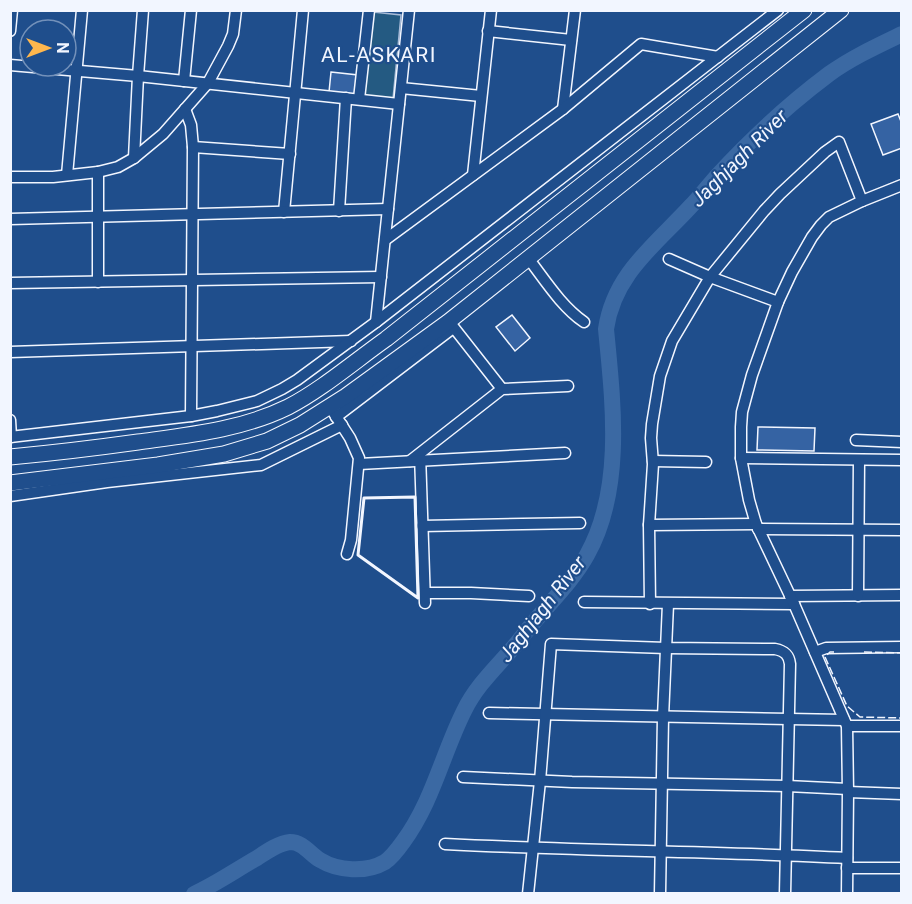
<svg xmlns="http://www.w3.org/2000/svg" width="912" height="904" viewBox="0 0 912 904" font-family="Roboto,sans-serif">
	<style>
		.green { fill: #245a82; stroke: #a8bbd7; stroke-width: 1.5 }
		.lines { fill: none; stroke-linecap: round; stroke-linejoin: round }
		.river { stroke: #3b69a3; stroke-width: 16 }
		.building { fill: #3563a3; stroke: #f2f6ff; stroke-width: 1.5 }
		.minor-casing { stroke: #f2f6ff; stroke-width: 13 }
		.highway-casing { stroke: #f2f6ff; stroke-width: 17 }
		.minor { stroke: #1f4e8c; stroke-width: 10 }
		.highway { stroke: #1f4e8c; stroke-width: 15 }
		.fence { stroke: #f2f6ff; stroke-width: 1.5; stroke-dasharray: 8 3; stroke-linecap: butt }
		.wall { stroke: #f2f6ff; stroke-width: 3 }
		.labels { text-anchor: middle; dominant-baseline: central; stroke-width: 4.5; stroke-linejoin: round; paint-order: stroke }
		.water-label { font-size: 20px; font-style: italic; fill: #f2f6ff; stroke: #1f4e8c }
		.quarter-label { font-size: 21px; letter-spacing: 1.5px; fill: #f2f6ff; stroke: #1f4e8c }
	</style>
	<rect width="100%" height="100%" fill="#1f4e8c"/>
	<polygon class="green" points="373,12 401,15 393,99 364,97"/>
	<g class="lines">
		<path class="river" d="M194,894C216,884 236,870 257,858C266,852 279,843 290,842C303,842 310,854 320,860C338,871 366,873 385,862C392,857 398,849 403,842C433,801 442,755 464,711C479,680 505,660 525,633C545,607 571,584 587,555C624,489 613,402 606,329C614,274 655,245 690,207C700,197 708,186 717,176C751,139 789,104 829,74C851,58 877,46 902,34"/>
	</g>
	<g class="building">
		<polygon points="331,72 358,75 356,95 329,92"/>
		<polygon points="898,114 902,124 902,148 883,155 871,124"/>
		<polygon points="512,315 530,338 515,351 496,327"/>
		<polygon points="758,427 815,428 814,451 757,450"/>
	</g>
	<g class="lines">
		<g class="minor-casing">
			<g id="minor">
				<polyline points="10,31 12,10"/>
				<polyline points="488,31 571,40"/>
				<polyline points="10,65 138,76 399,104"/>
				<polyline points="184,81 191,10"/>
				<polyline points="401,88 481,96"/>
				<polyline points="359,99 369,10"/>
				<polyline points="185,109 191,125 193,147 191,416"/>
				<polyline points="563,109 575,10"/>
				<polyline points="193,147 290,154"/>
				<polyline points="134,158 138,76 143,10"/>
				<polyline points="67,175 82,10"/>
				<polyline points="473,175 491,10"/>
				<polyline points="10,177 53,177 98,172 118,167 134,158 163,134 208,83 228,46 233,34 236,10"/>
				<polyline points="339,211 346,98"/>
				<polyline points="284,212 303,10"/>
				<polyline points="10,219 388,209"/>
				<polyline points="385,240 563,109 641,44 718,57"/>
				<path d="M528,258C545,280 561,306 584,322"/>
				<polyline points="669,259 710,277 778,302"/>
				<polyline points="98,282 98,172"/>
				<polyline points="10,283 381,277"/>
				<polyline points="376,322 409,10"/>
				<polyline points="451,324 502,389"/>
				<polyline points="10,352 351,341"/>
				<polyline points="330,407 350,438 359,458 351,540 347,554"/>
				<polyline points="336,417 453,328"/>
				<polyline points="10,420 11,437"/>
				<polyline points="10,437 191,416 217,411 257,401 282,389 297,380 376,322 778,10"/>
				<polyline points="856,440 902,442"/>
				<polyline points="420,454 425,603"/>
				<polyline points="741,458 902,460"/>
				<polyline points="410,461 502,389 568,386"/>
				<polyline points="653,461 706,462"/>
				<polyline points="359,464 565,453"/>
				<polyline points="10,496 107,482 261,465 342,425"/>
				<polyline points="649,525 756,524"/>
				<polyline points="422,526 580,523"/>
				<polyline points="758,529 902,530"/>
				<polyline points="425,593 471,593 529,596"/>
				<polyline points="790,596 902,595"/>
				<polyline points="858,596 859,460"/>
				<polyline points="584,602 794,604"/>
				<polyline points="650,604 649,525 653,464 651,438 652,424 660,376 672,341 710,277 764,211 780,194 825,152 839,142 862,201"/>
				<polyline points="815,652 826,648 902,647"/>
				<polyline points="489,713 844,720"/>
				<polyline points="847,726 902,726"/>
				<polyline points="463,777 572,782 787,786 848,789"/>
				<polyline points="848,792 902,794"/>
				<path d="M445,844C579,851 713,851 847,858"/>
				<polyline points="847,868 902,868"/>
				<path d="M528,894L540,781L551,644L666,648L775,649C785,651 789,655 790,664L785,894"/>
				<polyline points="660,894 663,717 668,604"/>
				<polyline points="847,894 848,792 847,726 794,604 756,524 749,500 741,458 741,427 742,412 752,375 778,302 792,272 812,237 821,225 829,217 862,201 902,185"/>
			</g>
		</g>
		<g class="highway-casing">
			<g id="highway">
				<path d="M10,457C53,453 95,448 138,442C189,435 241,430 288,407C321,390 355,361 386,339L804,10"/>
				<polyline points="10,483 158,465 224,454 267,441 300,425 346,396 448,322 841,10"/>
			</g>
		</g>
		<use href="#minor" class="minor"/>
		<use href="#highway" class="highway"/>
		<g class="fence">
			<polyline points="834,652 830,652 825,657 847,706 860,717 902,718"/>
			<polyline points="864,652 902,653"/>
		</g>
		<polygon class="wall" points="415,497 418,598 358,555 364,498"/>
	</g>
	<g class="labels">
		<g class="water-label">
			<text transform="translate(739 158) rotate(-45)">Jaghjagh River</text>
			<text transform="translate(542 609) rotate(-52)">Jaghjagh River</text>
		</g>
		<g class="quarter-label">
			<text x="379" y="55">AL-ASKARI</text>
		</g>
	</g>
	<rect width="912" height="904" fill="none" stroke="#f2f6ff" stroke-width="24"/>
	<g transform="translate(48 48) rotate(90)"><circle r="28" fill="#1f4e8c" stroke="#7391ba" stroke-width="1.5"/>
	<path d="M0-4.5L10 22L0 15L-10 22Z" fill="#ffb74d"/>
	<text y="-9" font-size="16" font-weight="bold" text-anchor="middle" fill="#f2f6ff">N</text>
	</g>
</svg>
